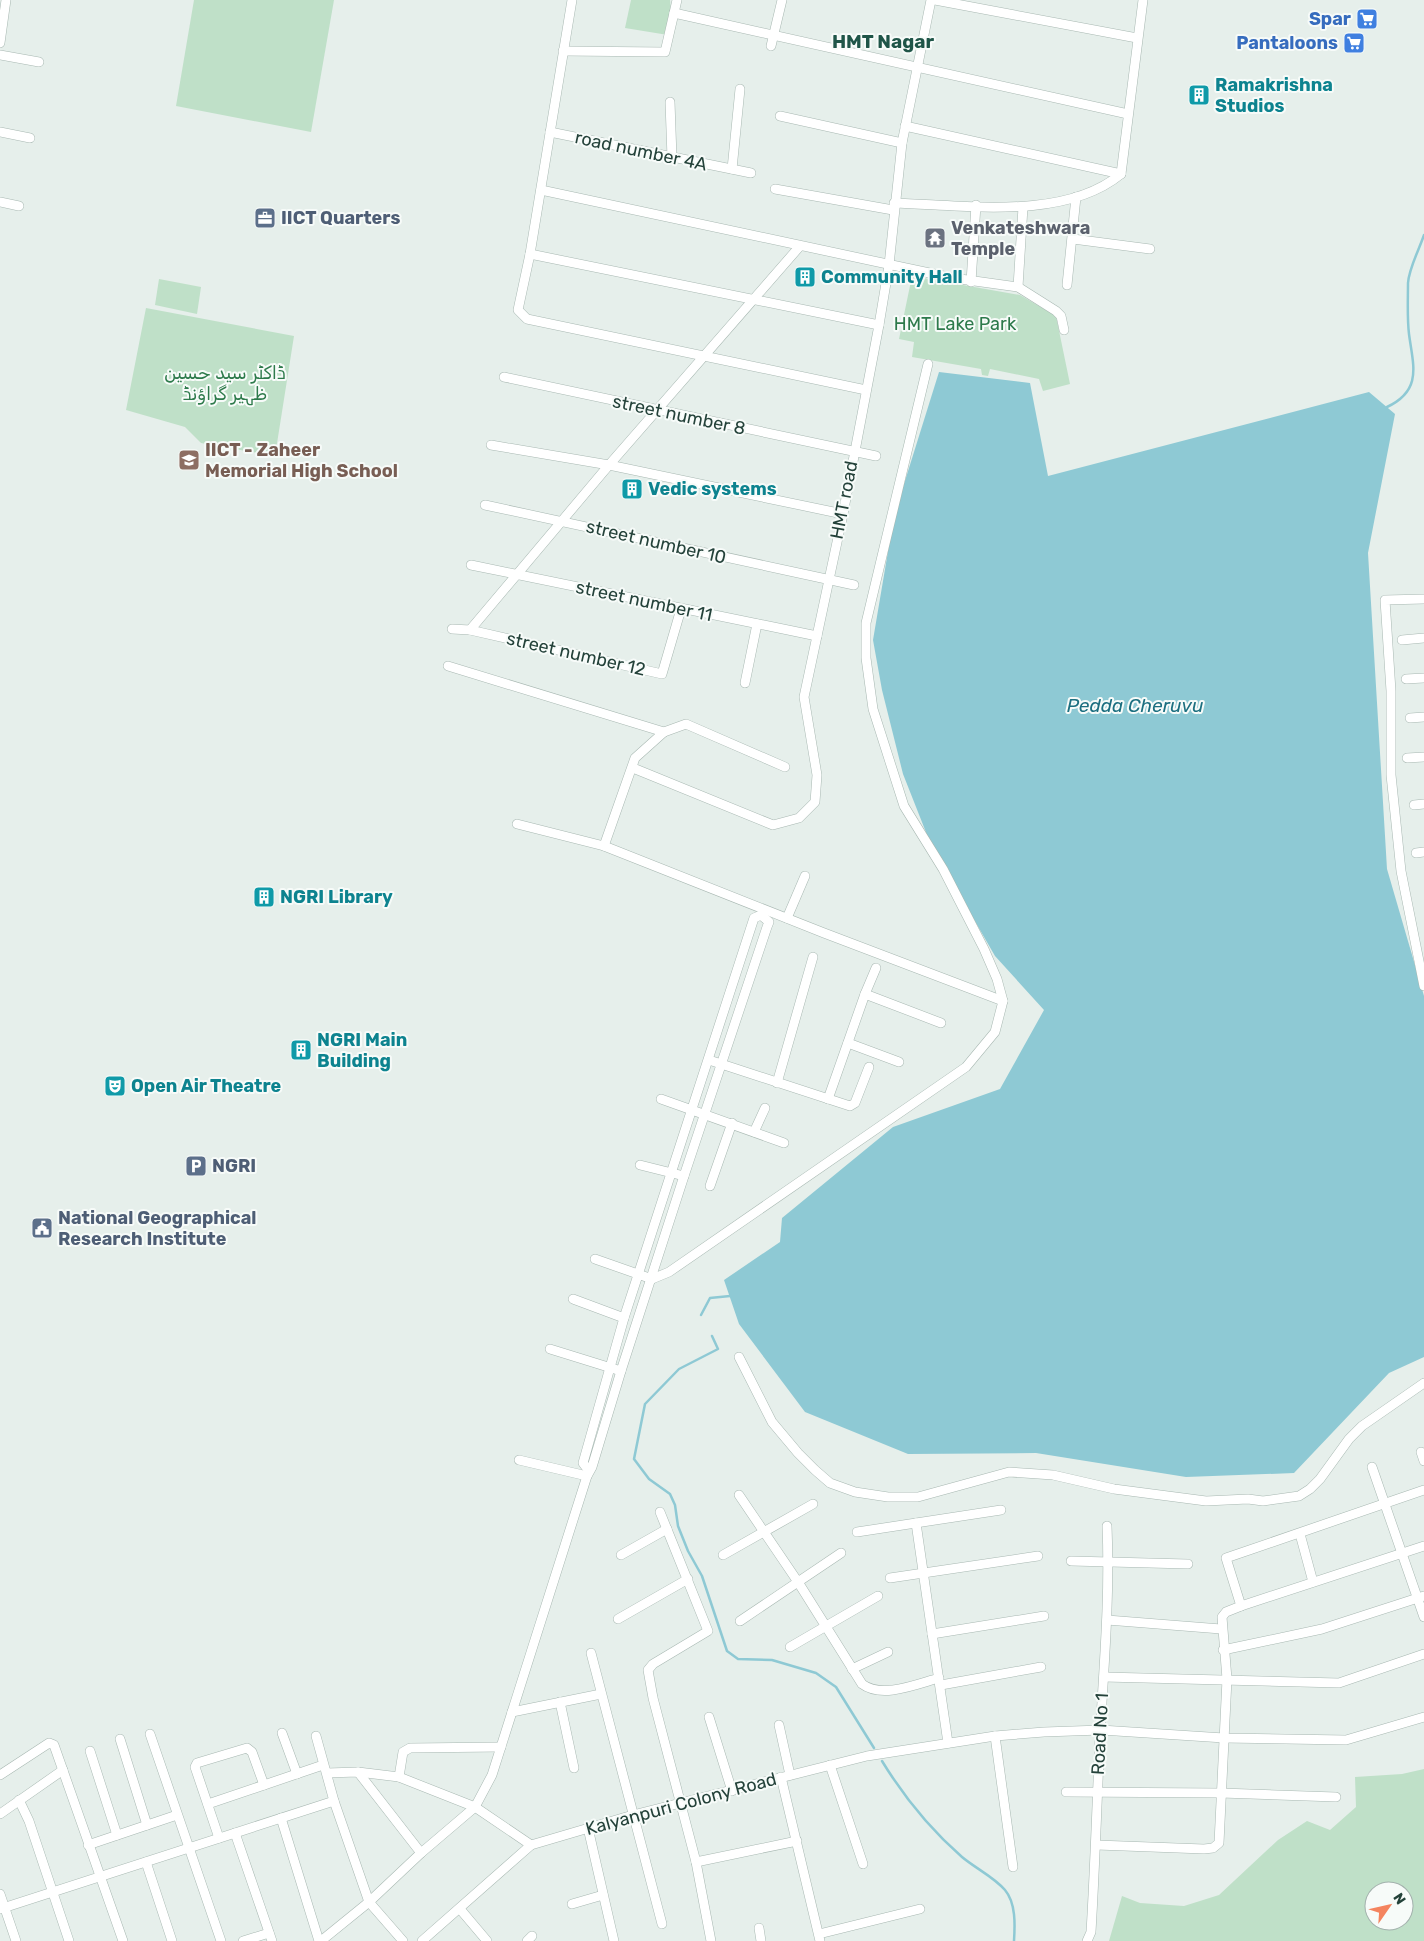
<svg xmlns="http://www.w3.org/2000/svg" width="1424" height="1941" viewBox="0 0 1424 1941" font-family="Rubik,Cairo,sans-serif">
	<style>
		.green { fill: #bfe0c8; fill-rule: evenodd }
		.water { fill: #8ec9d4 }
		.lines { fill: none; stroke-linecap: round; stroke-linejoin: round }
		.stream { stroke: #8ec9d4; stroke-width: 2.5 }
		.minor-casing { stroke: #a8b8b2; stroke-width: 10 }
		.minor { stroke: #fff; stroke-width: 9 }
		.labels { text-anchor: middle; dominant-baseline: central; stroke-width: 4; stroke-linejoin: round; paint-order: stroke }
		.shop-label { font-size: 18px; font-weight: bold; fill: #366cbe; stroke: #f7fbf9; text-anchor: end }
		.culture-label { font-size: 18px; font-weight: bold; fill: #0d838f; stroke: #f7fbf9; text-anchor: start }
		.street-label { font-size: 18px; fill: #24423a; stroke: #f7fbf9 }
		.service-label { font-size: 18px; font-weight: bold; fill: #4e5e75; stroke: #f7fbf9; text-anchor: start }
		.worship-label { font-size: 18px; font-weight: bold; fill: #5b616d; stroke: #f7fbf9; text-anchor: start }
		.park-label { font-size: 18px; fill: #2d7a4b; stroke: #f7fbf9 }
		.education-label { font-size: 18px; font-weight: bold; fill: #785e54; stroke: #f7fbf9; text-anchor: start }
		.neighbourhood-label { font-size: 19px; font-weight: bold; fill: #1f5548; stroke: #f7fbf9 }
		.water-label { font-size: 19px; font-style: italic; fill: #1c6f80; stroke: #f7fbf9 }
	</style>
	<rect width="100%" height="100%" fill="#e6efeb"/>
	<g class="green">
		<polygon points="194,0 334,0 311,132 176,106"/>
		<polygon points="631,0 670,0 672,23 668,35 625,28"/>
		<polygon points="912,276 1020,295 1056,316 1070,384 1043,391 1039,379 990,369 988,376 982,375 981,369 912,357 914,342 899,339"/>
		<polygon points="159,279 201,287 197,314 155,305"/>
		<polygon points="146,308 294,336 275,456 201,443 185,427 126,410"/>
		<path d="M1424,1769V1941H1109L1122,1896L1140,1903L1184,1906L1219,1895L1278,1840L1307,1821L1330,1830L1356,1807L1355,1777L1402,1774ZM1374,1891H1404V1921H1374Z"/>
	</g>
	<polygon class="water" points="939,372 1030,383 1048,476 1369,392 1395,414 1368,553 1387,869 1424,996 1424,1357 1389,1373 1294,1473 1186,1477 1036,1453 908,1454 805,1412 739,1324 724,1280 780,1242 782,1218 893,1127 1000,1089 1044,1010 995,956 931,845 903,774 882,690 873,640 894,516"/>
	<g class="lines">
		<g class="stream">
			<path d="M1387,407C1423,390 1413,365 1409,334C1407,318 1408,299 1408,283C1409,268 1419,250 1424,235"/>
			<polyline points="701,1315 710,1298 730,1296"/>
			<polyline points="712,1336 718,1349 679,1369 645,1404 634,1459 649,1479 670,1494 675,1505 678,1526 688,1551 702,1576 727,1651 738,1659 772,1660 816,1673 836,1687 874,1748"/>
			<path d="M882,1761C904,1797 930,1829 962,1857C975,1868 994,1877 1005,1890C1016,1903 1015,1925 1014,1941"/>
		</g>
		<g class="minor-casing">
			<g id="minor">
				<polyline points="572,0 530,254 518,310 527,319 866,390"/>
				<polyline points="677,0 674,13 1128,114"/>
				<polyline points="935,0 1137,38"/>
				<polyline points="0,43 6,0"/>
				<polyline points="771,46 782,0"/>
				<polyline points="563,51 665,52 674,13"/>
				<polyline points="0,55 39,62"/>
				<polyline points="670,102 672,158"/>
				<polyline points="780,116 902,143"/>
				<polyline points="905,126 1121,174"/>
				<polyline points="0,132 30,138"/>
				<polyline points="550,132 751,173"/>
				<polyline points="732,169 740,89"/>
				<polyline points="775,189 893,210"/>
				<polyline points="541,190 953,278 1018,287 1056,311 1061,316 1064,330"/>
				<polyline points="0,202 19,206"/>
				<path d="M894,203C964,205 1064,221 1121,174L1143,0"/>
				<polyline points="1073,239 1150,249"/>
				<polyline points="530,254 879,325"/>
				<polyline points="971,282 976,205"/>
				<polyline points="1067,285 1076,197"/>
				<polyline points="1018,287 1023,207"/>
				<polyline points="504,377 876,456"/>
				<polyline points="491,445 609,465 843,514"/>
				<polyline points="485,505 854,585"/>
				<polyline points="471,565 817,636"/>
				<polyline points="1424,599 1385,600 1391,691 1391,775 1401,871 1424,986"/>
				<polyline points="452,629 470,630 662,674 681,609"/>
				<polyline points="470,630 609,465 800,246"/>
				<polyline points="1402,640 1424,638"/>
				<polyline points="448,666 664,732"/>
				<polyline points="1406,679 1424,678"/>
				<polyline points="745,683 757,624"/>
				<polyline points="1410,718 1424,717"/>
				<polyline points="1407,758 1424,757"/>
				<polyline points="633,768 773,825 799,818 815,802 817,775 804,697 843,514 879,325 889,265 902,143 931,0"/>
				<polyline points="1414,805 1424,804"/>
				<polyline points="517,824 604,846 824,933 1003,1001"/>
				<polyline points="604,846 635,758 664,732 686,724 785,767"/>
				<polyline points="1416,853 1424,852"/>
				<polyline points="787,918 805,876"/>
				<polyline points="865,994 876,968"/>
				<polyline points="848,1043 899,1062"/>
				<polyline points="709,1060 850,1106 855,1103 869,1067"/>
				<polyline points="777,1083 813,957"/>
				<polyline points="661,1099 784,1143"/>
				<polyline points="828,1099 865,994 941,1023"/>
				<polyline points="754,1132 765,1108"/>
				<polyline points="640,1165 684,1176"/>
				<polyline points="710,1186 732,1123"/>
				<polyline points="595,1259 652,1279 669,1272 966,1067 995,1032 1003,1001 997,979 984,949 943,869 904,806 873,709 866,658 866,623 928,364"/>
				<polyline points="573,1299 624,1318"/>
				<polyline points="550,1349 621,1371"/>
				<polyline points="739,1357 772,1422 798,1453 815,1470 830,1483 855,1492 888,1497 918,1497 1009,1472 1053,1475 1114,1489 1206,1501 1248,1499 1263,1501 1299,1496 1310,1489 1320,1479 1349,1439 1362,1426 1424,1383"/>
				<polyline points="1421,1452 1424,1461"/>
				<polyline points="519,1460 587,1476"/>
				<polyline points="1372,1467 1424,1617"/>
				<path d="M739,1495L798,1582L862,1684C882,1699 917,1684 939,1678"/>
				<polyline points="660,1512 708,1631 653,1664 648,1670 653,1698 696,1862 711,1941"/>
				<polyline points="916,1523 948,1743"/>
				<polyline points="857,1532 1001,1510"/>
				<polyline points="1300,1534 1313,1582"/>
				<polyline points="621,1555 667,1529"/>
				<polyline points="723,1555 813,1504"/>
				<polyline points="1071,1561 1188,1564"/>
				<polyline points="890,1578 1038,1556"/>
				<polyline points="1241,1606 1424,1546"/>
				<polyline points="618,1619 688,1579"/>
				<polyline points="1107,1620 1221,1629"/>
				<polyline points="740,1621 841,1553"/>
				<polyline points="932,1634 1044,1616"/>
				<polyline points="790,1647 878,1596"/>
				<polyline points="1223,1650 1322,1629 1424,1596"/>
				<polyline points="591,1653 662,1924"/>
				<polyline points="852,1669 888,1652"/>
				<polyline points="1104,1677 1339,1683 1424,1654"/>
				<polyline points="941,1685 1041,1667"/>
				<polyline points="560,1702 574,1768"/>
				<polyline points="512,1712 601,1694"/>
				<polyline points="709,1717 732,1791"/>
				<polyline points="779,1725 790,1775"/>
				<polyline points="282,1733 297,1774"/>
				<polyline points="150,1734 221,1941"/>
				<polyline points="316,1736 334,1801 369,1902 403,1941"/>
				<polyline points="995,1736 1013,1867"/>
				<polyline points="120,1739 147,1825"/>
				<polyline points="90,1751 117,1835"/>
				<polyline points="830,1765 863,1864"/>
				<polyline points="358,1772 421,1853"/>
				<polyline points="327,1773 358,1772 399,1777 475,1807 531,1845"/>
				<polyline points="0,1775 49,1743 54,1745 123,1941"/>
				<polyline points="399,1777 403,1752 410,1748 501,1747"/>
				<polyline points="781,1777 820,1941"/>
				<polyline points="1066,1792 1221,1793 1336,1797"/>
				<polyline points="19,1800 29,1821 69,1941"/>
				<polyline points="208,1804 323,1765"/>
				<polyline points="0,1814 63,1770"/>
				<polyline points="281,1818 319,1941"/>
				<polyline points="588,1828 614,1941"/>
				<polyline points="235,1833 272,1941"/>
				<polyline points="219,1838 195,1767 197,1763 247,1748 252,1752 264,1785"/>
				<polyline points="88,1845 177,1815"/>
				<polyline points="1097,1845 1204,1849 1213,1848 1219,1843 1227,1679 1222,1617 1226,1612 1241,1606 1226,1558 1424,1490"/>
				<polyline points="146,1862 172,1941"/>
				<polyline points="696,1862 797,1841"/>
				<polyline points="0,1894 16,1941"/>
				<polyline points="572,1904 603,1895"/>
				<polyline points="0,1909 334,1801"/>
				<polyline points="460,1909 487,1941"/>
				<polyline points="759,1928 761,1941"/>
				<polyline points="819,1934 920,1909"/>
				<polyline points="243,1941 269,1933"/>
				<polyline points="321,1941 369,1902 421,1853 475,1807 492,1775 587,1476 592,1467 621,1371 684,1176 767,927 769,922 761,915 754,918 624,1318 583,1463 589,1471"/>
				<polyline points="422,1941 531,1845 633,1815 867,1756 995,1736 1044,1732 1101,1730 1224,1738 1346,1740 1424,1717"/>
				<polyline points="527,1941 532,1936"/>
				<path d="M1087,1941L1091,1932C1095,1866 1097,1801 1100,1735C1104,1665 1110,1596 1107,1526"/>
			</g>
		</g>
		<use href="#minor" class="minor"/>
	</g>
	<defs>
		<g id="supermarket-square" transform="scale(1.125)"><rect x="-9" y="-9" width="18" height="18" rx="4" fill="#3f7fe0" stroke="#f7fbf9"/><path d="M-6-5.5h2.5l.6 2H6L4.5 2H-2.5L-4.4-4H-6ZM-1.5 3.2a1.3 1.3 0 1 0 .1 0ZM3 3.2a1.3 1.3 0 1 0 .1 0Z" fill="#fff"/></g>
		<g id="building-square" transform="scale(1.125)"><rect x="-9" y="-9" width="18" height="18" rx="4" fill="#0f9aa8" stroke="#f7fbf9"/><path d="M-4-6H4V6H1V3H-1V6H-4ZM-2.5-4.3h1.7v1.8h-1.7ZM.8-4.3h1.7v1.8H.8ZM-2.5-1h1.7V.8h-1.7ZM.8-1h1.7V.8H.8Z" fill="#fff"/></g>
		<g id="office-square" transform="scale(1.125)"><rect x="-9" y="-9" width="18" height="18" rx="4" fill="#5c6f8a" stroke="#f7fbf9"/><path d="M-6-3h4V-5.5h4V-3h4V5H-6ZM-1-4.5V-3h2v-1.5ZM-6 0V1H6V0Z" fill="#fff"/></g>
		<g id="temple-square" transform="scale(1.125)"><rect x="-9" y="-9" width="18" height="18" rx="4" fill="#6b7280" stroke="#f7fbf9"/><path d="M0-6L5-2H3V0L6.5 2.5H4V6H1.5V3h-3V6H-4V2.5H-6.5L-3 0V-2H-5Z" fill="#fff"/></g>
		<g id="school-square" transform="scale(1.125)"><rect x="-9" y="-9" width="18" height="18" rx="4" fill="#8d6e63" stroke="#f7fbf9"/><path d="M0-5L7-2L0 1L-7-2ZM-4 1L0 2.5L4 1V4Q0 6-4 4Z" fill="#fff"/></g>
		<g id="theatre-square" transform="scale(1.125)"><rect x="-9" y="-9" width="18" height="18" rx="4" fill="#0f9aa8" stroke="#f7fbf9"/><path d="M-5-5.5Q0-4 5-5.5V0Q5 5 0 6Q-5 5-5 0ZM-3.3-2.5H-1v1.5H-3.3ZM1-2.5H3.3v1.5H1ZM-2.8 1Q0 5.5 2.8 1Z" fill="#fff"/></g>
		<g id="parking-square" transform="scale(1.125)"><rect x="-9" y="-9" width="18" height="18" rx="4" fill="#5c6f8a" stroke="#f7fbf9"/><path d="M-3.5-5.5H1a3.5 3.5 0 0 1 0 7H-1V5.5H-3.5ZM-1-3.4V-.6H.8a1.4 1.4 0 0 0 0-2.8Z" fill="#fff"/></g>
		<g id="civic-square" transform="scale(1.125)"><rect x="-9" y="-9" width="18" height="18" rx="4" fill="#5c6f8a" stroke="#f7fbf9"/><path d="M-.6-6.5H3V-4.5H.6V-3L4-1V1h2V6H-6V1h2V-1L-.6-3ZM-1.2 2.5V6h2.4V2.5Z" fill="#fff"/></g>
	</defs>
	<g fill-rule="evenodd">
		<use href="#supermarket-square" x="1367" y="19"/>
		<use href="#supermarket-square" x="1354" y="43"/>
		<use href="#building-square" x="1199" y="95"/>
		<use href="#office-square" x="265" y="218"/>
		<use href="#temple-square" x="935" y="238"/>
		<use href="#building-square" x="805" y="277"/>
		<use href="#school-square" x="189" y="460"/>
		<use href="#building-square" x="632" y="489"/>
		<use href="#building-square" x="264" y="897"/>
		<use href="#building-square" x="301" y="1050"/>
		<use href="#theatre-square" x="115" y="1086"/>
		<use href="#parking-square" x="196" y="1166"/>
		<use href="#civic-square" x="42" y="1228"/>
	</g>
	<g class="labels">
		<g class="shop-label">
			<text x="1351" y="19">Spar</text>
			<text x="1338" y="43">Pantaloons</text>
		</g>
		<g class="culture-label">
			<text x="1215" y="85">Ramakrishna<tspan x="1215" dy="21">Studios</tspan></text>
			<text x="821" y="277">Community Hall</text>
			<text x="648" y="489">Vedic systems</text>
			<text x="280" y="897">NGRI Library</text>
			<text x="317" y="1040">NGRI Main<tspan x="317" dy="21">Building</tspan></text>
			<text x="131" y="1086">Open Air Theatre</text>
		</g>
		<g class="street-label">
			<text transform="translate(641 151) rotate(12)">road number 4A</text>
			<text transform="translate(679 415) rotate(12)">street number 8</text>
			<text transform="translate(844 500) rotate(-79)">HMT road</text>
			<text transform="translate(656 542) rotate(13)">street number 10</text>
			<text transform="translate(644 601) rotate(12)">street number 11</text>
			<text transform="translate(576 654) rotate(13)">street number 12</text>
			<text transform="translate(1100 1734) rotate(-87)">Road No 1</text>
			<text transform="translate(681 1804) rotate(-15)">Kalyanpuri Colony Road</text>
		</g>
		<g class="service-label">
			<text x="281" y="218">IICT Quarters</text>
			<text x="212" y="1166">NGRI</text>
			<text x="58" y="1218">National Geographical<tspan x="58" dy="21">Research Institute</tspan></text>
		</g>
		<g class="worship-label">
			<text x="951" y="228">Venkateshwara<tspan x="951" dy="21">Temple</tspan></text>
		</g>
		<g class="park-label">
			<text x="955" y="324">HMT Lake Park</text>
			<text x="225" y="373">ڈاکٹر سید حسین<tspan x="225" dy="21">ظہیر گراؤنڈ</tspan></text>
		</g>
		<g class="education-label">
			<text x="205" y="450">IICT - Zaheer<tspan x="205" dy="21">Memorial High School</tspan></text>
		</g>
		<g class="neighbourhood-label">
			<text x="883" y="41">HMT Nagar</text>
		</g>
		<g class="water-label">
			<text x="1135" y="705">Pedda Cheruvu</text>
		</g>
	</g>
	<g transform="translate(1389 1906) rotate(56)"><circle r="24" fill="#f7fbf9" stroke="#a3b1ad"/>
	<path d="M0-4L9 19L0 12L-9 19Z" fill="#f4845f"/>
	<text y="-8" font-size="14" font-weight="bold" text-anchor="middle" fill="#24423a">N</text>
	</g>
</svg>
